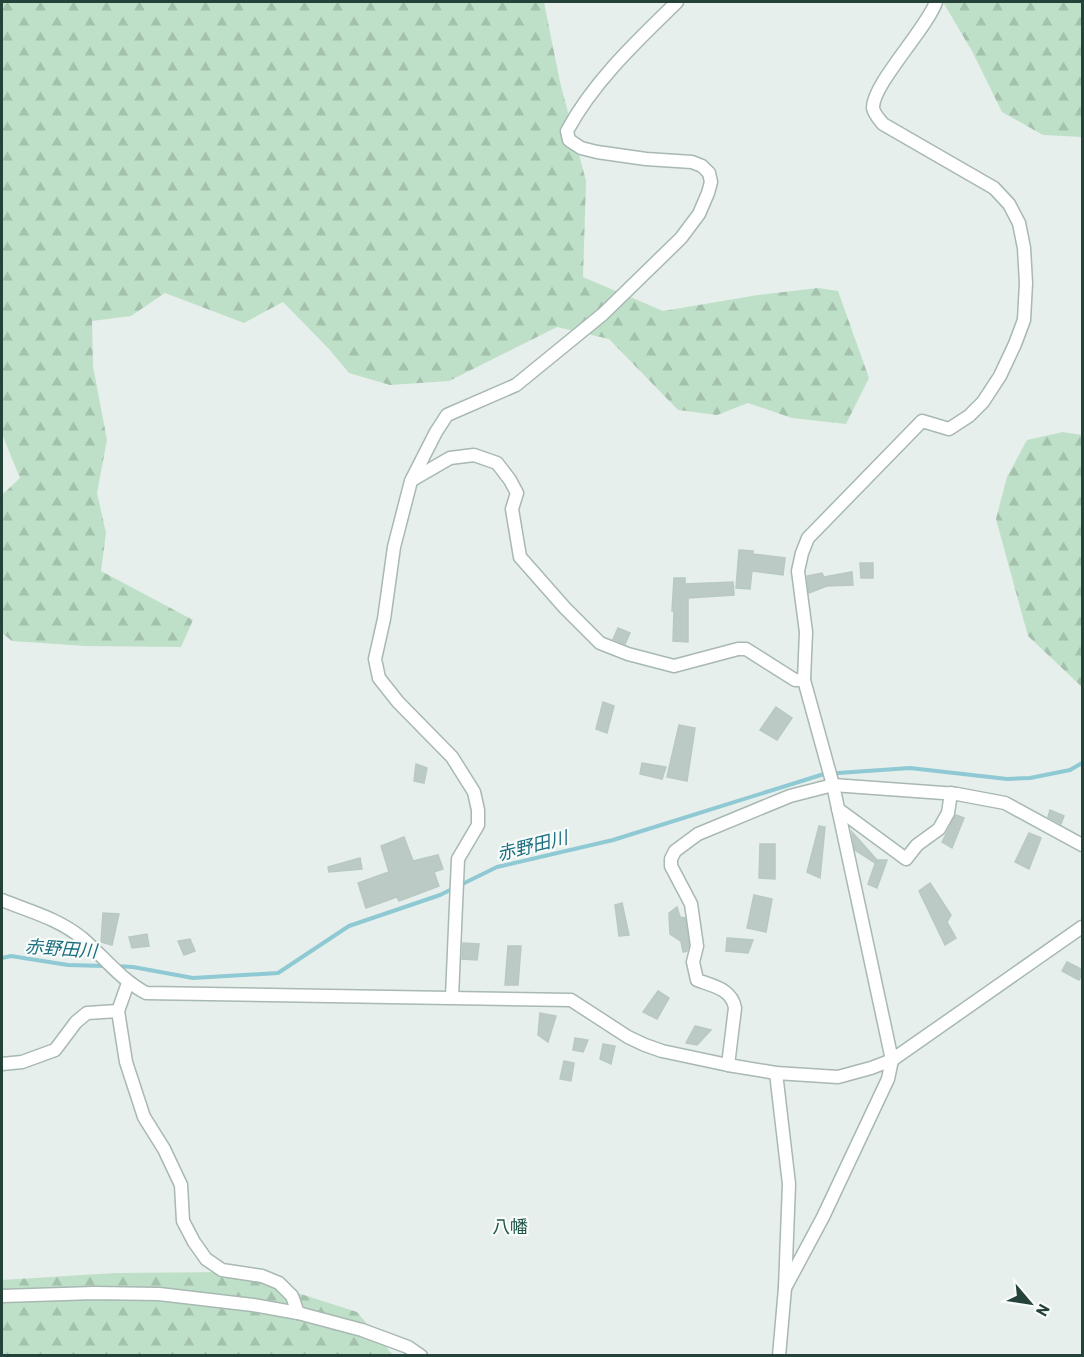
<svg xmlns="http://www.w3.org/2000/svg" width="1084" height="1357" viewBox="0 0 1084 1357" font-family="Barlow,'Noto Sans JP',sans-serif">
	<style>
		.forest { fill: url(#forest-firs) }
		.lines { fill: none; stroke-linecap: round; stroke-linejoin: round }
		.stream { stroke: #8ec9d4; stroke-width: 4 }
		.building { fill: #bbcac4; stroke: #b8c9c2; stroke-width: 1.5 }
		.street-casing { stroke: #a8b8b2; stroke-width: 15 }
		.street { stroke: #fff; stroke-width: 12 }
		.labels { text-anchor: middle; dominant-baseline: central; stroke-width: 4.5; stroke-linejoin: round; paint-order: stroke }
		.water-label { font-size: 18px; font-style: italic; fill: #1c6f80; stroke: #f7fbf9 }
		.neighbourhood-label { font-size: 18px; fill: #1f5548; stroke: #f7fbf9 }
	</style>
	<defs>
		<pattern id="forest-firs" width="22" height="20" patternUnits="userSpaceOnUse" patternTransform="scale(1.5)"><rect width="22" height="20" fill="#bfe0c8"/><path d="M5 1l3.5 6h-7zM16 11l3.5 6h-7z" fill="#a4c1ad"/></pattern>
	</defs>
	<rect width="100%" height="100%" fill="#e6efeb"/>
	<g class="forest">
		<polygon points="2,2 544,2 560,82 586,181 583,277 663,311 758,295 818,288 838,291 869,378 846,424 792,418 748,403 717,415 678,410 609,339 557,327 449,381 390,385 349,373 329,349 283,302 244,323 165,293 131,316 92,321 93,366 107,440 97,493 106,533 101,571 193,620 181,647 85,646 12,641 2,633 2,495 20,478 2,434"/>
		<polygon points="943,2 1082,2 1082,137 1043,135 1002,112 973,53"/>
		<polygon points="1063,432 1082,435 1082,687 1028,636 996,519 1007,477 1027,440"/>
		<polygon points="232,1272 357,1312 393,1355 2,1356 2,1280 116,1273"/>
	</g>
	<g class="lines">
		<g class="stream">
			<polyline points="2,958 11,956 68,965 105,966"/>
			<polyline points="115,966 133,967 193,978 278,973 349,926 440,895 497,867 613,840 824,774 910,768 1007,779 1030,778 1070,770 1082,763"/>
		</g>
	</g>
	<g class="building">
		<polygon points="739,550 753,551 753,554 785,558 783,575 752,571 750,589 736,588"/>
		<polygon points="860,563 873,563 873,578 861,578"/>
		<polygon points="852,572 853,585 827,586 809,593 807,576 822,573 824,577"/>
		<polygon points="674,578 685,578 685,584 733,582 734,595 688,598 688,642 673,641 674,611 672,611"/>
		<polygon points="618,628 630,633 625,644 613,639"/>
		<polygon points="603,702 614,706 607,733 596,729"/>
		<polygon points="776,707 792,718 777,740 760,730"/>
		<polygon points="679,725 695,728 687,781 667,777"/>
		<polygon points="642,763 666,767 662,779 640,774"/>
		<polygon points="416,764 427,768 424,783 414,781"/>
		<polygon points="1050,810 1064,816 1061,824 1048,817"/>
		<polygon points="956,815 964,818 952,848 942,842"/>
		<polygon points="819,826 825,827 820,878 807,872"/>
		<polygon points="852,832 877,860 887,860 877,888 868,884 876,861 875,863 855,850"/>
		<polygon points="1029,833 1041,838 1029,869 1015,862"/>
		<polygon points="404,837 413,861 438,855 443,869 434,872 439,886 399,901 397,897 366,908 358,883 389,872 381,846"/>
		<polygon points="760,844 775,844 775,879 759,878"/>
		<polygon points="360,858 362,869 329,872 328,867"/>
		<polygon points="930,883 951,915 947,922 956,938 945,945 919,891"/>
		<polygon points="754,895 772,899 766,932 747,928"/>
		<polygon points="622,903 629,935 619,936 615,905"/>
		<polygon points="677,907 680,917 685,918 689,946 687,951 683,952 681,941 670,934 669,913"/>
		<polygon points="103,913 119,914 112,945 101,942"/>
		<polygon points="147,934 149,946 132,948 129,937"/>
		<polygon points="727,938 753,940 748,953 726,951"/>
		<polygon points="190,939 195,951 184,955 178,941"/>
		<polygon points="463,943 479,944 477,960 462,959"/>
		<polygon points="508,946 521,946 518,985 505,985"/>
		<polygon points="1067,962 1083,970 1083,974 1079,980 1062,971"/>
		<polygon points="658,991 669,998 657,1019 643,1012"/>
		<polygon points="540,1013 556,1016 548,1042 538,1035"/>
		<polygon points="695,1026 711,1030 697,1045 686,1043"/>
		<polygon points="575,1038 588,1040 583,1052 573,1050"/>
		<polygon points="603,1044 615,1046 611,1064 600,1059"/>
		<polygon points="564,1061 574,1063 571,1081 560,1079"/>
	</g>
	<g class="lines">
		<g class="street-casing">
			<g id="street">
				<polyline points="412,480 450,458 474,455 497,463 510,480 517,493 512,509 520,557 565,608 600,643 628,654 674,666 738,649 746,649 795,680 804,680"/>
				<polyline points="838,809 906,859 917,845 939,829 948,813 951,793"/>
				<path d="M2,900C31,912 57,918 82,938C104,957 120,979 146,993L571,1000L628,1037L645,1045L662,1051L728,1065L776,1073L838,1077L871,1068L892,1060L1082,927"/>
				<polyline points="128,983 118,1011 126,1062 144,1117 164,1149 181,1185 183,1221 194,1242 206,1259 222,1270 262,1276 279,1283 292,1296 298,1313"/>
				<path d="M452,997L458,859L478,825V810L474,792L452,757L398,702L379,678L375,659L384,619L394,547L411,481L436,432L447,415L516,385L603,314L681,238L699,214L708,193L711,182L709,173L702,166L692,162L646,159L597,152L581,148L569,140L567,131C594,81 637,41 677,2"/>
				<polyline points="2,1064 22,1062 55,1050 76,1022 87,1013 118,1011"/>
				<path d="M728,1065L735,1008C732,989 713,986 697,980L693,962L697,946L691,904L671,866V859L675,851L698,834L790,796L833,785L957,794L1005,803L1082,845"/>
				<polyline points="776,1073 789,1184 785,1288 779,1356"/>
				<path d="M785,1288L823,1217L888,1079L892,1060L833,785L804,680L806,632L798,571L802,553L808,538L922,421L949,429L969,416L983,402L1000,376L1015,344L1024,320L1026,283L1024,248L1019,223L1009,204L994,188L883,124C879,119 874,114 873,108C872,85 927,28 936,2"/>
				<polyline points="2,1296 94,1293 159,1294 253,1305 298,1313 362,1330 408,1347 421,1356"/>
			</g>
		</g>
		<use href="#street" class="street"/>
	</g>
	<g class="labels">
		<g class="water-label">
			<text transform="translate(532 845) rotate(-14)">赤野田川</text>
			<text transform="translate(61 948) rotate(4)">赤野田川</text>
		</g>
		<g class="neighbourhood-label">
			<text x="510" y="1226">八幡</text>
		</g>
	</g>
	<rect width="1084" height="1357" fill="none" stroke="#24423a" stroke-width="6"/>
	<g transform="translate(1030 1303) rotate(119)" stroke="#f7fbf9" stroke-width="4.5" paint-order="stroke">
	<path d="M0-4.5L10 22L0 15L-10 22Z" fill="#24423a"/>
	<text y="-9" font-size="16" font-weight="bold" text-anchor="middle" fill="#24423a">N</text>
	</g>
</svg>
